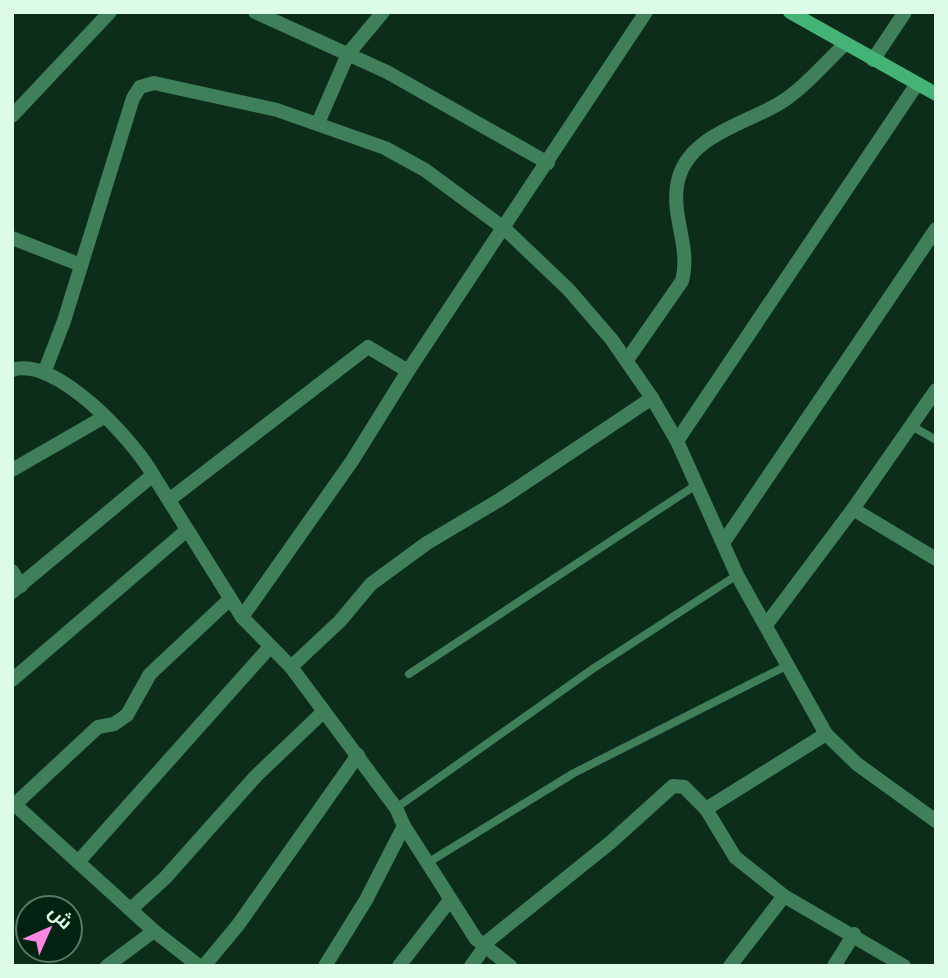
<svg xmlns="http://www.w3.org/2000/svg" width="948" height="978" viewBox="0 0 948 978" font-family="'Sofia Sans Condensed',Cairo,sans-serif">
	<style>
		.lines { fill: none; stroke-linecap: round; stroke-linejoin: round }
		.lane { stroke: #3f805a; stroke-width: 8 }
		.street { stroke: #3f805a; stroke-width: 14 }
		.secondary { stroke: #44b476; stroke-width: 14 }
	</style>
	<rect width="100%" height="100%" fill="#0b2d1a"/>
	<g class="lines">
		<g class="lane">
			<polyline points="912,426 936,440"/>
			<polyline points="409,674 696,485"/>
			<polyline points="396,808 594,668 737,575"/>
			<polyline points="429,862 574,773 786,666"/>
		</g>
		<g class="street">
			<polyline points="255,12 387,72 548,163"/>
			<polyline points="873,60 905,12"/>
			<polyline points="12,116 110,12"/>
			<polyline points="318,123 348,54 383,12"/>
			<polyline points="12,238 81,265"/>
			<path d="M627,360L682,281C691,249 672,218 677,186C684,136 744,125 780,103C804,88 824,64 844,45"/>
			<path d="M12,370C56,355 134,441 153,475"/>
			<polyline points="44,373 64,321 133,98 140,87 154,83 277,110 385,148 425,170 505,229 569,290 612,340 652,398 677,441 737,575 826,734 857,764 936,821"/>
			<polyline points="677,441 917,84"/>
			<polyline points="12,470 104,417"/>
			<polyline points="169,500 368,347 408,371"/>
			<polyline points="853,509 936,559"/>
			<polyline points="723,543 936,229"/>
			<polyline points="12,571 21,586"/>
			<polyline points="12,592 153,475 242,617 291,667 396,808 404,826 476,939 510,966"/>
			<polyline points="242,617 352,461 408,371 646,12"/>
			<polyline points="766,625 853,509 936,390"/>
			<polyline points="291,667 340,621 371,584 427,543 501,499 652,398"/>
			<polyline points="12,680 187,530"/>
			<polyline points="12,802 154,931 199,966"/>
			<polyline points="12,807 98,727 114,724 127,715 150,674 230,599"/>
			<polyline points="706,809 735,857 784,896"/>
			<polyline points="78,862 269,648"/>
			<polyline points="131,909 165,878 256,776 323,712"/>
			<polyline points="483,945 611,842 673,786 684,787 706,809 826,734"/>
			<polyline points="107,966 154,931"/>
			<polyline points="204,966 238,925 358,755"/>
			<polyline points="325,966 366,900 404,826"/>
			<polyline points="399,966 450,900"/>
			<polyline points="471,966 484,948"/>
			<polyline points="730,966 784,896 904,966"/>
			<polyline points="834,966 854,934"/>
		</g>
		<polyline class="secondary" points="790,12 936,94"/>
	</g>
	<rect width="948" height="978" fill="none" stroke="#ddfce7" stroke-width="28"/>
	<g transform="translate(49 929) rotate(45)"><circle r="33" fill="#022311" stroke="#5a7a67" stroke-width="2"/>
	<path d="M0-5L12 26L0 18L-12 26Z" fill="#fc86e3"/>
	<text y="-10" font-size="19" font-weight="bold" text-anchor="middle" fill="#ddfce7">ش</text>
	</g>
</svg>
